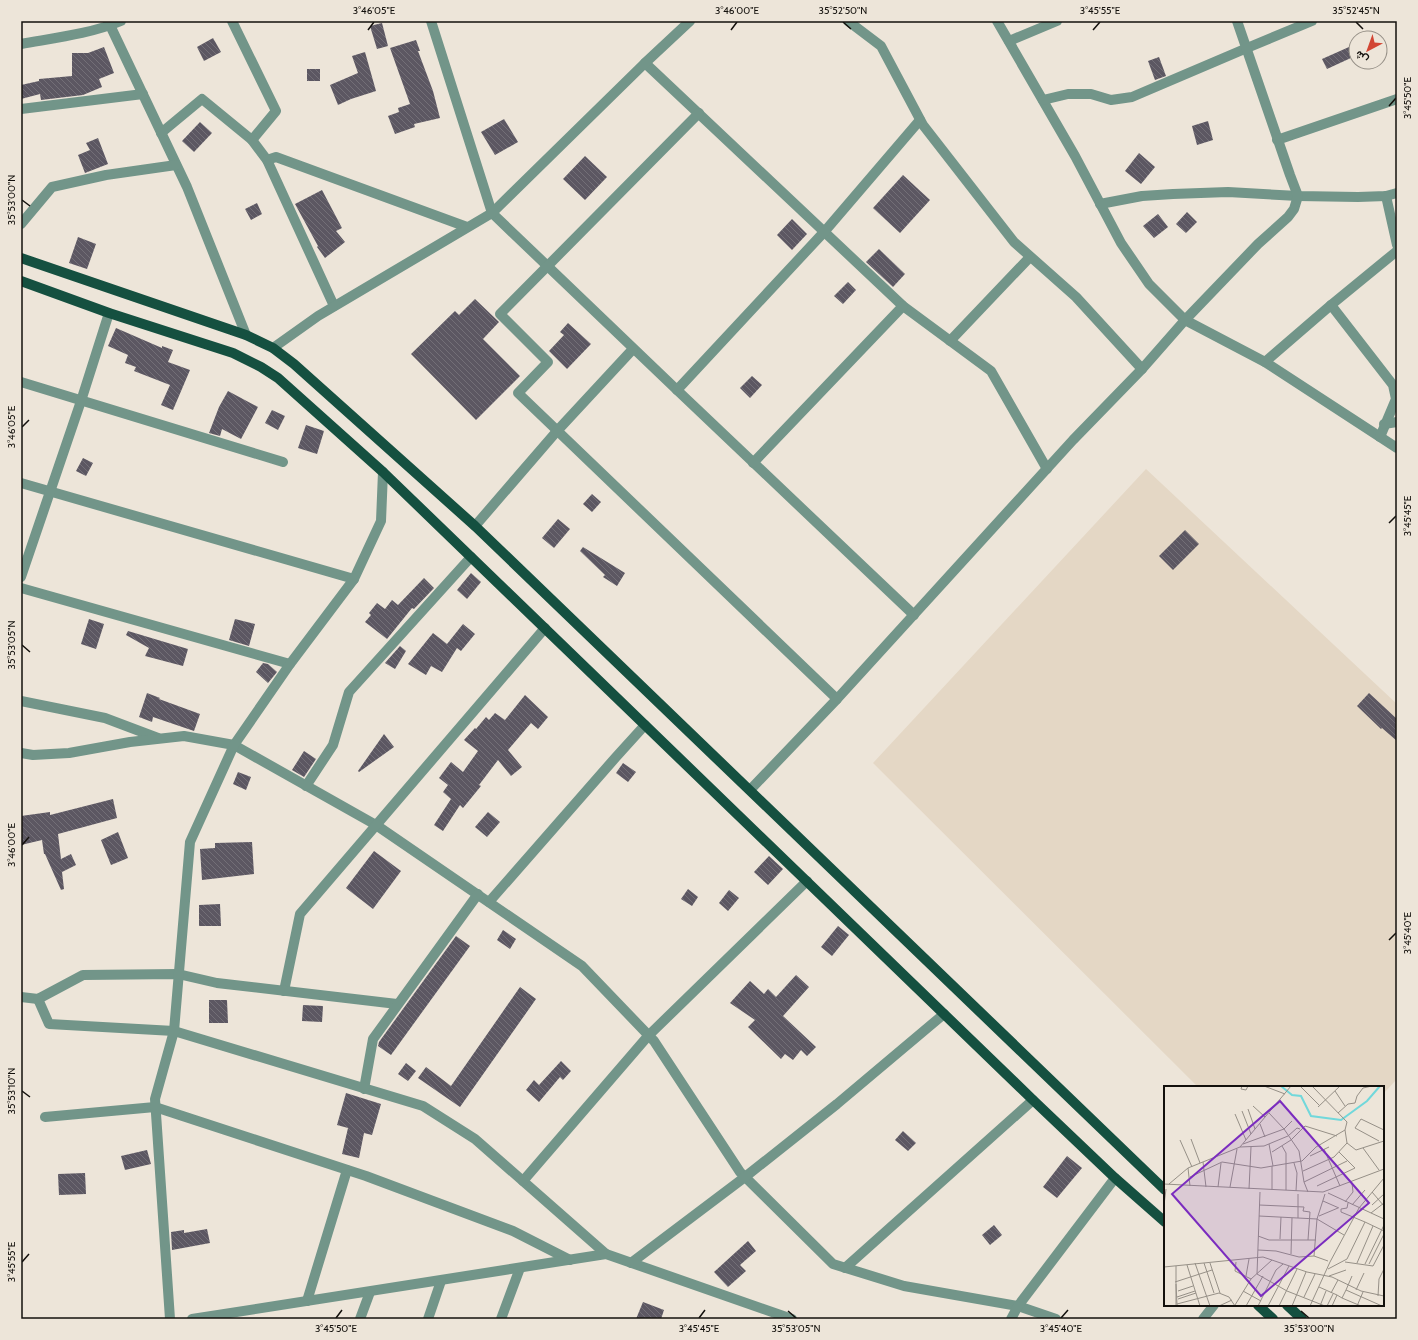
<svg xmlns="http://www.w3.org/2000/svg" width="1418" height="1340" viewBox="0 0 1418 1340" font-family="Cabin,Vazirmatn,sans-serif">
	<style>
		.built { fill: #e4d7c5 }
		.building { fill: url(#building-back-hatch) }
		.lines { fill: none; stroke-linecap: round; stroke-linejoin: round }
		.minor { stroke: #729589; stroke-width: 10 }
		.primary { stroke: #155040; stroke-width: 10 }
		.ticks { fill: none; stroke: #13100c; stroke-width: 1.5 }
		.inset-river { fill: none; stroke: #71d8db; stroke-width: 2 }
		.inset-road { fill: none; stroke: #969087; stroke-width: 1 }
		.view { fill: #7b2cbf; fill-opacity: 0.15; stroke: #7b2cbf; stroke-width: 2 }
		.inset-edge { fill: none; stroke: #13100c; stroke-width: 2 }
		.neatline { fill: none; stroke: #13100c; stroke-width: 1.5 }
		.ticks-label { font-size: 10px; text-anchor: middle; fill: #13100c }
	</style>
	<defs>
		<pattern id="building-back-hatch" width="6" height="6" patternUnits="userSpaceOnUse"><rect width="6" height="6" fill="#5c5762"/><path d="M-1 5l2 2M0 0l6 6M5-1l2 2" fill="none" stroke="#736f77"/></pattern>
	</defs>
	<rect width="100%" height="100%" fill="#ede5d9"/>
	<polygon class="built" points="1146,469 1397,704 1397,1079 1383,1094 1383,1087 1198,1087 873,763"/>
	<g class="building">
		<polygon points="382,23 388,46 377,49 370,26"/>
		<polygon points="213,38 221,52 204,61 197,47"/>
		<polygon points="416,40 420,51 418,51 433,91 440,118 414,124 415,127 395,134 388,116 399,112 398,108 410,104 390,48"/>
		<polygon points="104,47 114,73 99,79 102,87 83,95 41,100 40,94 21,99 21,85 39,81 39,79 72,76 72,53 88,53"/>
		<polygon points="1349,47 1353,57 1327,69 1322,59"/>
		<polygon points="365,52 376,91 351,99 338,105 330,85 358,73 352,56"/>
		<polygon points="1159,57 1166,76 1155,80 1148,61"/>
		<rect x="307" y="69" width="13" height="12"/>
		<polygon points="504,119 518,142 495,155 481,132"/>
		<polygon points="1208,121 1213,140 1197,145 1192,126"/>
		<polygon points="200,122 212,133 194,152 182,141"/>
		<polygon points="98,138 108,164 85,173 78,155 90,150 86,143"/>
		<polygon points="1139,153 1155,167 1141,184 1125,171"/>
		<polygon points="585,156 607,177 585,200 563,179"/>
		<polygon points="903,175 930,200 900,233 873,208"/>
		<polygon points="322,190 342,228 336,231 345,242 325,258 317,247 318,246 295,204"/>
		<polygon points="257,203 262,214 251,220 245,209"/>
		<polygon points="1187,212 1197,222 1186,233 1176,224"/>
		<polygon points="1158,214 1168,227 1154,238 1143,226"/>
		<polygon points="792,219 807,234 792,250 777,235"/>
		<polygon points="78,237 96,244 87,269 69,263"/>
		<polygon points="879,249 905,274 893,287 866,262"/>
		<polygon points="848,282 856,290 843,304 834,296"/>
		<polygon points="475,299 499,322 483,339 520,376 476,420 411,354 455,311 459,315"/>
		<polygon points="568,323 591,344 567,369 549,351 564,335 560,332"/>
		<polygon points="116,328 162,348 162,346 173,350 168,362 190,370 173,410 161,405 170,385 134,371 136,367 125,363 128,355 108,346"/>
		<polygon points="752,376 762,385 750,398 740,388"/>
		<polygon points="228,391 258,407 241,439 222,429 220,436 209,433 219,407"/>
		<polygon points="272,410 285,416 278,430 265,423"/>
		<polygon points="306,425 324,431 317,454 298,448"/>
		<polygon points="83,458 93,463 86,476 76,471"/>
		<polygon points="592,494 601,502 592,512 583,504"/>
		<polygon points="558,519 570,529 554,548 542,538"/>
		<polygon points="1185,530 1199,544 1173,570 1159,556"/>
		<polygon points="583,547 625,573 617,586 603,577 605,575 580,551"/>
		<polygon points="471,573 481,582 467,599 457,590"/>
		<polygon points="424,578 434,588 414,609 412,608 387,639 365,622 371,615 369,613 377,603 385,609 392,600 398,605"/>
		<polygon points="89,619 104,624 96,649 81,644"/>
		<polygon points="235,619 255,624 249,646 229,640"/>
		<polygon points="463,624 475,634 461,651 457,648 442,672 431,666 426,675 408,664 433,633 447,644"/>
		<polygon points="128,631 188,649 183,666 145,656 149,648 126,635"/>
		<polygon points="400,646 406,651 395,669 385,663"/>
		<polygon points="263,663 268,664 277,672 268,683 256,672"/>
		<polygon points="147,693 160,698 159,699 200,714 194,731 153,717 152,722 139,717"/>
		<polygon points="1369,693 1397,719 1397,741 1382,728 1381,729 1357,706"/>
		<polygon points="525,695 548,717 538,729 531,723 508,750 522,767 511,776 498,760 479,785 481,786 463,808 460,805 443,831 434,825 451,799 443,792 448,785 439,778 451,762 463,772 478,751 464,740 475,728 476,729 486,717 489,720 495,713 505,720"/>
		<polygon points="384,734 394,747 359,772 358,771"/>
		<polygon points="304,751 316,759 304,777 292,770"/>
		<polygon points="623,763 636,772 628,782 616,773"/>
		<polygon points="238,772 251,777 246,790 233,784"/>
		<polygon points="113,799 117,818 58,834 61,859 71,854 76,865 62,872 64,889 61,890 45,854 44,854 42,840 21,845 21,816 50,812 50,815"/>
		<polygon points="488,812 500,822 487,837 475,827"/>
		<polygon points="118,832 128,858 111,865 101,840"/>
		<polygon points="252,842 254,874 202,880 200,849 215,848 215,843"/>
		<polygon points="374,851 401,871 373,909 346,888"/>
		<polygon points="769,856 783,869 768,885 754,872"/>
		<polygon points="688,889 698,897 692,906 681,899"/>
		<polygon points="729,890 739,898 728,911 719,903"/>
		<polygon points="220,904 221,926 199,926 199,905"/>
		<polygon points="838,926 849,935 832,956 821,947"/>
		<polygon points="503,930 516,939 510,949 497,940"/>
		<polygon points="456,936 470,946 391,1055 378,1046 379,1042"/>
		<polygon points="796,975 809,987 783,1016 816,1047 807,1056 801,1050 793,1060 785,1054 781,1059 748,1027 755,1020 730,1003 750,981 764,994 768,989 776,997"/>
		<polygon points="520,987 536,999 460,1107 418,1078 426,1067 451,1086"/>
		<polygon points="209,1000 227,1000 228,1023 209,1023"/>
		<polygon points="303,1005 323,1006 322,1022 302,1021"/>
		<polygon points="561,1061 571,1071 563,1080 560,1077 539,1102 526,1090 534,1080 539,1085"/>
		<polygon points="406,1063 416,1071 408,1081 398,1074"/>
		<polygon points="346,1093 381,1104 372,1135 364,1133 359,1158 342,1154 348,1128 337,1125"/>
		<polygon points="903,1131 916,1143 908,1151 895,1140"/>
		<polygon points="147,1150 151,1164 125,1170 121,1156"/>
		<polygon points="1067,1156 1082,1168 1057,1198 1043,1187"/>
		<polygon points="85,1173 86,1194 59,1195 58,1174"/>
		<polygon points="994,1225 1002,1235 990,1245 982,1235"/>
		<polygon points="207,1229 210,1243 172,1250 171,1232 184,1230 184,1233"/>
		<polygon points="748,1241 756,1251 740,1265 746,1271 728,1287 714,1272"/>
		<polygon points="643,1302 664,1310 661,1319 636,1319"/>
	</g>
	<g class="lines">
		<g class="minor">
			<polyline points="108,21 187,187 246,335"/>
			<polyline points="431,21 492,213 677,390 914,615"/>
			<polyline points="848,21 881,46 923,125 1014,242 1076,297 1142,369"/>
			<polyline points="997,21 1075,156 1121,243 1149,284 1185,320 1265,362 1397,448"/>
			<polyline points="1009,41 1057,21"/>
			<path d="M21,44C54,38 90,34 121,21"/>
			<polyline points="645,63 903,306 991,371 1047,469"/>
			<polyline points="1043,100 1068,94 1091,94 1111,100 1132,97 1247,48 1312,21"/>
			<polyline points="21,109 143,94"/>
			<polyline points="699,113 500,314 548,362 518,393 837,699"/>
			<polyline points="161,133 202,99 252,140 276,111 232,21"/>
			<polyline points="252,140 267,160 334,306"/>
			<polyline points="1277,140 1397,99"/>
			<polyline points="267,160 276,157 467,227"/>
			<polyline points="1386,196 1397,245"/>
			<polyline points="1100,204 1142,196 1173,194 1228,192 1298,196 1358,197 1386,196 1397,193"/>
			<polyline points="21,224 52,187 106,175 176,165"/>
			<polyline points="1331,305 1393,385 1396,399 1380,437"/>
			<polyline points="950,341 1030,257"/>
			<polyline points="273,348 318,316 492,213 645,63 690,21"/>
			<polyline points="1265,362 1331,305 1397,251"/>
			<polyline points="21,382 283,462"/>
			<polyline points="677,390 825,231 920,120"/>
			<polyline points="1384,424 1397,422"/>
			<polyline points="753,463 903,306"/>
			<polyline points="21,483 354,579"/>
			<polyline points="475,526 557,431 633,349"/>
			<polyline points="21,577 81,401 109,313"/>
			<polyline points="21,588 290,664"/>
			<polyline points="21,701 105,718 158,738"/>
			<polyline points="21,753 33,755 69,753 130,742 184,736 234,745 376,825 582,966 654,1041 740,1172 833,1264 904,1286 1018,1306 1056,1319"/>
			<polyline points="306,786 333,745 349,692 471,557"/>
			<polyline points="750,790 837,699 1073,440 1142,369 1185,320 1258,244 1288,217 1294,209 1298,196 1290,175 1237,21"/>
			<polyline points="489,902 616,757 645,725"/>
			<polyline points="284,991 300,914 545,628"/>
			<polyline points="21,997 38,999 83,975 178,974 217,983 397,1004"/>
			<polyline points="38,999 49,1024 174,1031 423,1106 475,1139 606,1254"/>
			<polyline points="364,1089 373,1039 478,894"/>
			<polyline points="45,1117 155,1107 366,1176 513,1231 570,1260"/>
			<polyline points="523,1181 648,1036 807,881"/>
			<polyline points="631,1263 745,1177 837,1104 944,1014"/>
			<polyline points="845,1268 1033,1100"/>
			<polyline points="307,1301 347,1170"/>
			<polyline points="170,1319 155,1099 174,1031 190,842 234,745 290,664 354,579 381,521 383,472"/>
			<polyline points="192,1319 606,1254 792,1319"/>
			<polyline points="360,1319 370,1292"/>
			<polyline points="428,1319 441,1281"/>
			<polyline points="501,1319 520,1268"/>
			<polyline points="1011,1319 1018,1306 1115,1178"/>
			<polyline points="1203,1319 1214,1305"/>
		</g>
		<g class="primary">
			<polyline points="21,258 246,335 273,348 294,364 475,526 1165,1190"/>
			<polyline points="21,281 109,313 233,353 261,367 278,378 383,472 1033,1100 1115,1178 1165,1222"/>
			<polyline points="1258,1305 1273,1319"/>
			<polyline points="1287,1305 1302,1319"/>
		</g>
	</g>
	<path class="ticks" d="M843,22L851,29M1356,22L1363,29M368,30L374,22M731,30L737,22M1093,30L1100,22M1389,106L1396,98M22,200L30,206M22,427L29,420M1389,523L1396,516M22,645L30,652M22,845L29,837M1389,940L1396,933M22,1091L30,1097M22,1262L29,1254M788,1311L796,1318M1301,1311L1309,1318M336,1318L342,1310M699,1318L705,1310M1061,1318L1068,1310"/>
	<g transform="translate(1164 1086)">
		<rect width="220" height="220" fill="#ede5d9"/>
		<path class="inset-river" d="M117,0L128,9L137,10L147,30L177,34L203,15L216,0"/>
		<path class="inset-road" d="M78,0L77,3L82,4L84,0M100,0L121,8M136,0L155,19M148,0L183,36L181,44L183,57L192,64L220,55M171,5L181,20M89,20L101,31M154,21L176,0M84,23L91,43M78,25L87,48M105,27L120,43L135,65L140,96L144,106M174,27L184,18L191,17L193,10L199,2L208,0M71,28L82,54M96,38L101,51M27,53L36,77M16,54L28,81M215,55L191,42L197,33L220,44M79,58L120,43L128,35M105,58L109,80M118,60L122,67V104M76,61L100,60L124,50L133,42L136,43M199,62L215,84M160,63L176,100M108,66L127,54L141,40L173,50M146,70L165,61M39,76L42,101M130,77L133,87L132,105M24,82L26,100M139,85L170,71L183,57M26,91L58,76L97,82L138,75L152,61L181,44M140,96L183,75M0,98L159,106L220,83M5,98L24,82L76,61L127,0M153,100L191,82L175,66M54,101L57,77M66,101L73,63M85,103L87,61M108,104V80M96,106L93,188L123,205L161,220M208,106L220,120M164,107L220,133M159,115L175,122M181,116L189,106L188,97M184,117L183,122L177,123V126L201,136M0,119L2,103M95,119L140,121L139,125L146,126L144,154M188,119L201,104M208,119L220,108M207,127L220,117M95,130L153,133L180,149M155,130L174,122M134,132V108M94,150L105,154H152M116,153L117,131M94,164L112,165L135,171L150,170L164,175M127,168L128,132M150,170L153,133L161,108M72,176L71,185L87,193M166,176L195,122L220,92M181,176L209,180L220,159M31,177L46,220M40,177L50,207M46,177L56,207M193,177L209,140M201,178L220,139M205,178L220,148M23,179L36,220M0,181L99,171L143,186L168,191L197,205L220,210M164,183L183,173L201,136L220,145M82,190L85,173M165,190L182,184M188,190L182,204L218,220M11,196L48,184M12,198L13,219M155,201L173,209M182,204L178,212L197,220M192,204L200,187M14,205L29,200M79,205L97,215M167,207L174,194M214,210L215,193L220,183M13,211L31,205M140,211L151,188M14,213L32,207M13,218L55,207L65,211L71,220M71,219L87,193L108,174M12,220V180M55,220L68,214M82,220L99,190M94,220L112,184L119,178M104,220L125,180M115,220L133,183M128,220L142,186M146,220L166,176M156,220L162,205M163,220L169,208M168,220L173,209L178,212M193,220L199,206"/>
		<path class="view" d="M116,15L205,117L97,210L8,108Z"/>
		<rect width="220" height="220" class="inset-edge"/>
	</g>
	<rect width="1418" height="1340" fill="none" stroke="#ede5d9" stroke-width="44"/>
	<g transform="translate(1368 50) rotate(221)"><circle r="19" fill="#ede5d9" stroke="#969087"/>
	<path d="M0-3L7 15L0 10L-7 15Z" fill="#d24634"/>
	<text y="-6" font-size="11" font-weight="bold" text-anchor="middle" fill="#13100c">ش</text>
	</g>
	<rect x="22" y="22" width="1374" height="1296" class="neatline"/>
	<g class="ticks-label">
		<text x="374" y="14">3°46'05"E</text>
		<text x="737" y="14">3°46'00"E</text>
		<text x="843" y="14">35°52'50"N</text>
		<text x="1100" y="14">3°45'55"E</text>
		<text x="1356" y="14">35°52'45"N</text>
		<text transform="translate(1407 98) rotate(-90)" y="4">3°45'50"E</text>
		<text transform="translate(11 200) rotate(-90)" y="4">35°53'00"N</text>
		<text transform="translate(11 427) rotate(-90)" y="4">3°46'05"E</text>
		<text transform="translate(1407 516) rotate(-90)" y="4">3°45'45"E</text>
		<text transform="translate(11 645) rotate(-90)" y="4">35°53'05"N</text>
		<text transform="translate(11 845) rotate(-90)" y="4">3°46'00"E</text>
		<text transform="translate(1407 933) rotate(-90)" y="4">3°45'40"E</text>
		<text transform="translate(11 1091) rotate(-90)" y="4">35°53'10"N</text>
		<text transform="translate(11 1262) rotate(-90)" y="4">3°45'55"E</text>
		<text x="336" y="1332">3°45'50"E</text>
		<text x="699" y="1332">3°45'45"E</text>
		<text x="796" y="1332">35°53'05"N</text>
		<text x="1061" y="1332">3°45'40"E</text>
		<text x="1309" y="1332">35°53'00"N</text>
	</g>
</svg>
